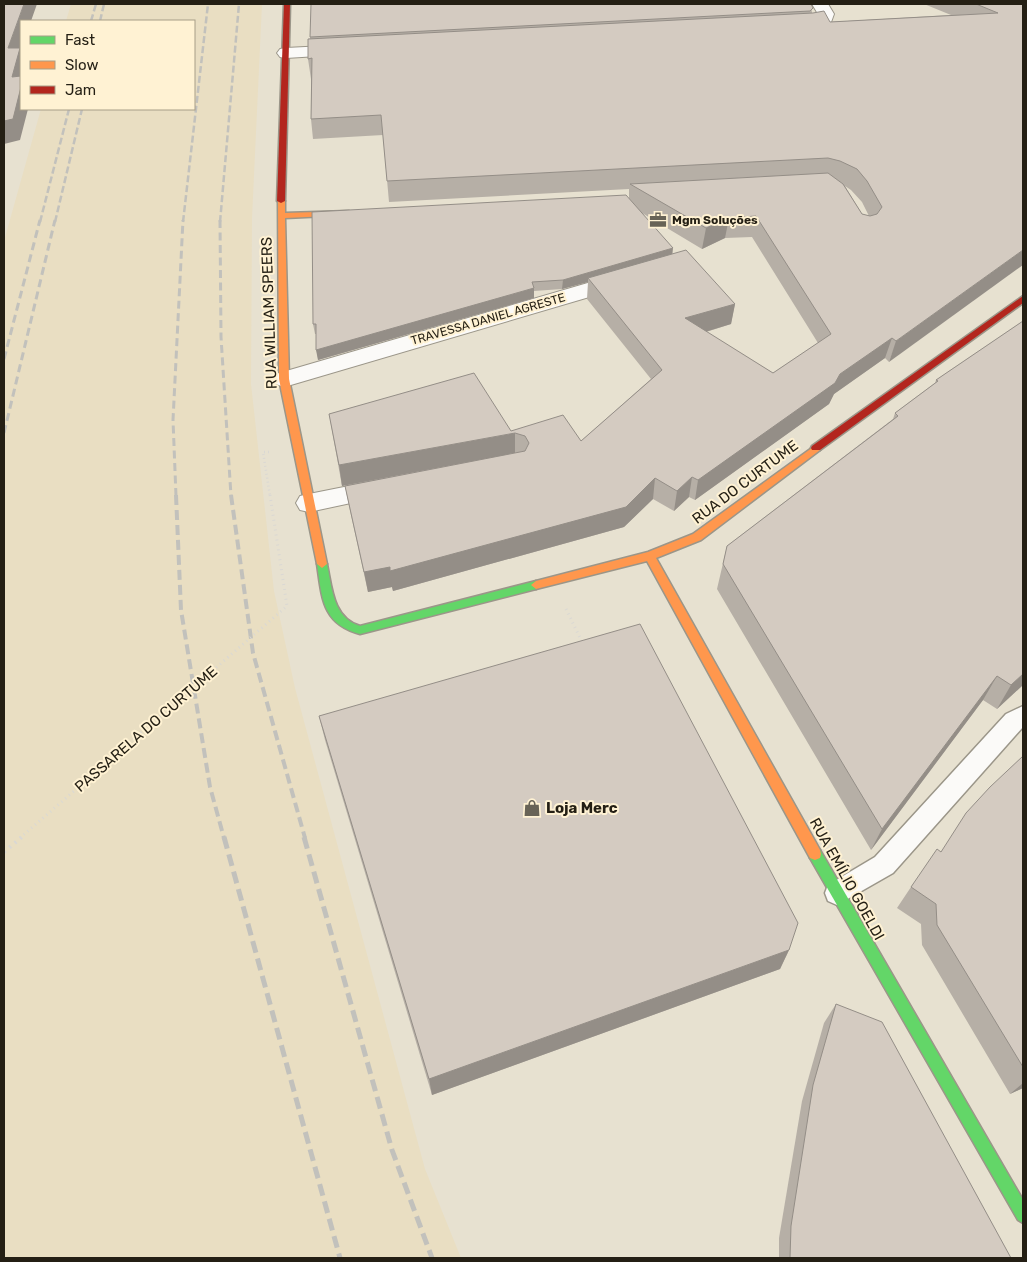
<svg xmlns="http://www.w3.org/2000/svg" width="1027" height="1262" viewBox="0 0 1027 1262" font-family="Rubik,sans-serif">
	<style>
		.built { fill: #e9dec2 }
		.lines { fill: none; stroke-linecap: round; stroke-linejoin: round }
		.lane-casing { stroke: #9b9689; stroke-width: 3 }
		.street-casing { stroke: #9b9689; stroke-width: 2 }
		.fast-casing { stroke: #9b9689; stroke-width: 3 }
		.slow-casing { stroke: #9b9689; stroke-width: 3 }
		.jam-casing { stroke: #9b9689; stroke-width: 3 }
		.path-far1 { stroke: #dad8d3; stroke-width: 2.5; stroke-dasharray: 1 3; stroke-linecap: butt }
		.path { stroke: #dad8d3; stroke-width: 3; stroke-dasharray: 1 4; stroke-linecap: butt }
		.lane { fill: #fbfaf8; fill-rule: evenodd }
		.street { fill: #fbfaf8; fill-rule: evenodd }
		.fast { fill: #63d668; fill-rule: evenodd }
		.slow { fill: #ff974d; fill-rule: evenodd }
		.jam { fill: #b3261e; fill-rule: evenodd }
		.rail-far3 { stroke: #c2c1bc; stroke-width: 2.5; stroke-dasharray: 7 3; stroke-linecap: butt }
		.rail-far2 { stroke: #c2c1bc; stroke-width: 3; stroke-dasharray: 8 4.5; stroke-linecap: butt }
		.rail-far1 { stroke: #c2c1bc; stroke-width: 4; stroke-dasharray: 10 5; stroke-linecap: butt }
		.rail { stroke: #c2c1bc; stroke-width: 5; stroke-dasharray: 12 6; stroke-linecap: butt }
		.path-bridge-far1 { stroke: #dad8d3; stroke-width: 3; stroke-dasharray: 1 4; stroke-linecap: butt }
		.path-bridge { stroke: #dad8d3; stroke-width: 4; stroke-dasharray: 2 5; stroke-linecap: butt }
		.wall { fill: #b6afa6; fill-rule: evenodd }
		.shaded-wall { fill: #948e87 }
		.building { fill: #d4cbc1; stroke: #948e87 }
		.labels { text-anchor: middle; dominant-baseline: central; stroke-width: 4; stroke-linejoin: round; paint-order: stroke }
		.far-poi-label { font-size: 12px; font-weight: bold; fill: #241f14; stroke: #fff2d3; text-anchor: start }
		.far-street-label { font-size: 12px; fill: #241f14; stroke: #fff2d3 }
		.street-label { font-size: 15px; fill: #241f14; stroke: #fff2d3 }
		.poi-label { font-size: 15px; font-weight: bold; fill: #241f14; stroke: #fff2d3; text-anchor: start }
	</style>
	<rect width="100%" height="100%" fill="#e7e1d0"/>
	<polygon class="built" points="71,4 262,4 252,218 251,384 274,591 295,688 425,1169 461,1258 4,1258 4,241 41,109 194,109 194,21 66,21"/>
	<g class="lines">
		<g class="lane-casing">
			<polygon id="lane" points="1023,706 1023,727 893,873 837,905 828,901 825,893 828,885 875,857 1006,714"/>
		</g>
		<g class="street-casing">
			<g id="street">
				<path d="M812,4H828L834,14L830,25C818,30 801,34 788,31L786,27L788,23L817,18L818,14Z"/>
				<polygon points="344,45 350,46 353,50 350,54 286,58 280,57 277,53 280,49 286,48"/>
				<polygon points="622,273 630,275 633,280 630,285 284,387 276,384 273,379 276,374"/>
				<polygon points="384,479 393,482 396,488 393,494 309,512 300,510 296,503 300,496 309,494"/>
			</g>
		</g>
		<g class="fast-casing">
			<g id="fast">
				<path d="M322,560L327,564C332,588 333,618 360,626L536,581L541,585L536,589L360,634C322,624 322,598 317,564Z"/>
				<polygon points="815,848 820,850 1023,1200 1023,1223 1018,1220 810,858 809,854 810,850"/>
			</g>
		</g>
		<g class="slow-casing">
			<g id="slow">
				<polygon points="278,199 285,201 285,213 349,211 353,213 349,215 285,218 289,379 327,564 322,568 317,564 279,379"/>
				<polygon points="816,445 820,446 821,448 820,450 701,540 656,558 820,850 821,854 820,858 815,860 810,858 647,561 536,589 531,585 536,581 648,552 693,534"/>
			</g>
		</g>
		<g class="jam-casing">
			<g id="jam">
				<polygon points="284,4 290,4 285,201 281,203 277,201"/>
				<polygon points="1023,296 1023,303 820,450 812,450 811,448 812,446"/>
			</g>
		</g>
		<polyline class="path-far1" points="269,452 263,452 270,496"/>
		<g class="path">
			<polyline points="270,495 287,606"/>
			<polyline points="566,609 583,644"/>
		</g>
		<use href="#lane" class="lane"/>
		<use href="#street" class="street"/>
		<use href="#fast" class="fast"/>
		<use href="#slow" class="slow"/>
		<use href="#jam" class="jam"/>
		<g class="rail-far3">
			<polyline points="91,21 96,4"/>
			<polyline points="100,21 104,4"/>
			<polyline points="40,222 69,109"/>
			<polyline points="55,222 82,109"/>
			<polyline points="183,222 208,4"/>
			<polyline points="220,222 239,4"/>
		</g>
		<g class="rail-far2">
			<polyline points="220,220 221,337 231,496"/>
			<polyline points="4,359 40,220"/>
			<polyline points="4,433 55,220"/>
			<polyline points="176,496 173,420 183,220"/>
		</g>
		<g class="rail-far1">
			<polyline points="176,495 181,610 210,787 224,838"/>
			<polyline points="231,495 253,653 305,838"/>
		</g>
		<g class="rail">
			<polyline points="224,837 340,1258"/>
			<polyline points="304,837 392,1150 432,1258"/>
		</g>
		<polyline class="path-bridge-far1" points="20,838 287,606"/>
		<polyline class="path-bridge" points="4,852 22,837"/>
	</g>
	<g class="wall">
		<path d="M811,4L812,13L830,22L951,15L924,4H1023L889,362L885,358L834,394L829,404L695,500L689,497L674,511L653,499L624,527L393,591L392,587L368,592L349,506L345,486L515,453L342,486L329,414L511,431L581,441L651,379L587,299L588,282L562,289L534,291V298L318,360L316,334H315L313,324L629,198V189L389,202L383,135L313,139L311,119V79L308,59L310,37ZM845,186L851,190L862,202L869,216L862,214ZM642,213L702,249L725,238L752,237L818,343L773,373L706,332L731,324L735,304L672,254Z"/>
		<polygon points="1023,321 1023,685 997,709 983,700 871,850 717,589 727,546 893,419 895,413 935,383 936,380"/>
		<polygon points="319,716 789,950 780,969 432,1095 325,740"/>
		<polygon points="1023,756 1023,1088 1010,1094 922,945 921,924 897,908 911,887"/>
		<polygon points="836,1004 1011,1258 779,1258 779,1238 802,1101 824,1023"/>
	</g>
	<g class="shaded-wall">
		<polygon points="24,4 37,4 31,21 21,21 21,109 28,109 20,140 4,144 4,121 12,77 8,48"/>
		<polygon points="729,218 725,238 702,249 706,228"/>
		<polygon points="673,248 672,258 588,278 588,282 562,289 563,280"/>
		<polygon points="1023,250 1023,265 889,362 896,341"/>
		<polygon points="534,288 534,298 318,360 316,350"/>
		<polygon points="735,304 731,324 682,339 685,318"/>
		<polygon points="892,338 885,358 834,394 829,404 695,500 698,480 840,374"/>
		<polygon points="515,433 515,453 342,486 339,465"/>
		<polygon points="692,477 689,497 674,511 677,491"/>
		<polygon points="655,478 653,499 624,527 393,591 392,587 368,592 364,572"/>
		<polygon points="1023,674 1023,685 997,709 1011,685"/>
		<polygon points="997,676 983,700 871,850 882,829"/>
		<polygon points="789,950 780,969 432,1095 429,1079"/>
		<polygon points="1023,1083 1023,1088 1010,1094"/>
	</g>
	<g class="building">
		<polygon points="4,4 24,4 8,48 20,48 12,77 21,76 21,87 13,119 4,121"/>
		<polygon points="311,4 811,4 813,8 810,11 310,37"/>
		<polygon points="976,4 1023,4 1023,250 896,341 892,338 840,374 835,383 698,480 692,477 677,491 655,478 626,507 390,571 390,567 364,572 345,486 525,451 529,443 525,436 515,433 339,465 329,414 474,373 511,431 563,415 581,441 662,370 588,278 686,250 735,304 685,318 773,373 831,334 756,216 729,218 706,228 630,184 828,173 843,184 862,214 870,216 877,214 882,207 867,181 857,169 840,161 828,158 387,181 381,115 311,119 312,58 308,59 308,39 813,13 824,11 830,22 998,13"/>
		<polygon points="626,195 673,248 563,280 532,282 534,288 316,350 316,324 313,324 312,212"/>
		<polygon points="1023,321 1023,674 1011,685 997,676 882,829 723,564 727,546 898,416 895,413 938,381 936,380"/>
		<polygon points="640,624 798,923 789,950 429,1079 319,716"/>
		<polygon points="1023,756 1023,1067 937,925 936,904 911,887 937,849 941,852 966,813 990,787"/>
		<polygon points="836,1004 882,1022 1011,1258 790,1258 791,1226 813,1085"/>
	</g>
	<defs>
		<g id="office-bare" transform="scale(1.35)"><path d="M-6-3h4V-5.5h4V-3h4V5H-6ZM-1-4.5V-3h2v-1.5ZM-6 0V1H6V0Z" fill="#686356" stroke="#fff2d3" stroke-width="2.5" paint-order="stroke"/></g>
		<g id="shop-bare" transform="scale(1.35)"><path d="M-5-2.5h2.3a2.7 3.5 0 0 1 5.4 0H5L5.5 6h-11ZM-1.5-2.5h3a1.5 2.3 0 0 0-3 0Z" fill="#686356" stroke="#fff2d3" stroke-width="2.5" paint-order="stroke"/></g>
	</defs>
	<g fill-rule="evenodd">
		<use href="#office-bare" x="658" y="220"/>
		<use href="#shop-bare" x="532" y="808"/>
	</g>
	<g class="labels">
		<g class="far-poi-label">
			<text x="672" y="220">Mgm Soluções</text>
		</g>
		<g class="far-street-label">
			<text transform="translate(488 319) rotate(-16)">TRAVESSA DANIEL AGRESTE</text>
		</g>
		<g class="street-label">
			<text transform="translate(269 313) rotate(-92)">RUA WILLIAM SPEERS</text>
			<text transform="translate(745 482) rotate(-37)">RUA DO CURTUME</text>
			<text transform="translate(146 729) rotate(-41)">PASSARELA DO CURTUME</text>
			<text transform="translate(847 879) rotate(61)">RUA EMÍLIO GOELDI</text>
		</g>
		<g class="poi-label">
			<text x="546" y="808">Loja Merc</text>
		</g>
	</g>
	<rect width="1027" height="1262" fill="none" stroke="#241f14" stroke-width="10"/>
	<rect x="20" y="20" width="175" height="90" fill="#fff2d3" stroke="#a79e87"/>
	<rect x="30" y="36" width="25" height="8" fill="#63d668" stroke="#a79e87"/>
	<text x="65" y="45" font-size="15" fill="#241f14">Fast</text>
	<rect x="30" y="61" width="25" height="8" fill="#ff974d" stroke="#a79e87"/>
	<text x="65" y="70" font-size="15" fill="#241f14">Slow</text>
	<rect x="30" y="86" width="25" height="8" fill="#b3261e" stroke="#a79e87"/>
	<text x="65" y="95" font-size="15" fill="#241f14">Jam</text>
</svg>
